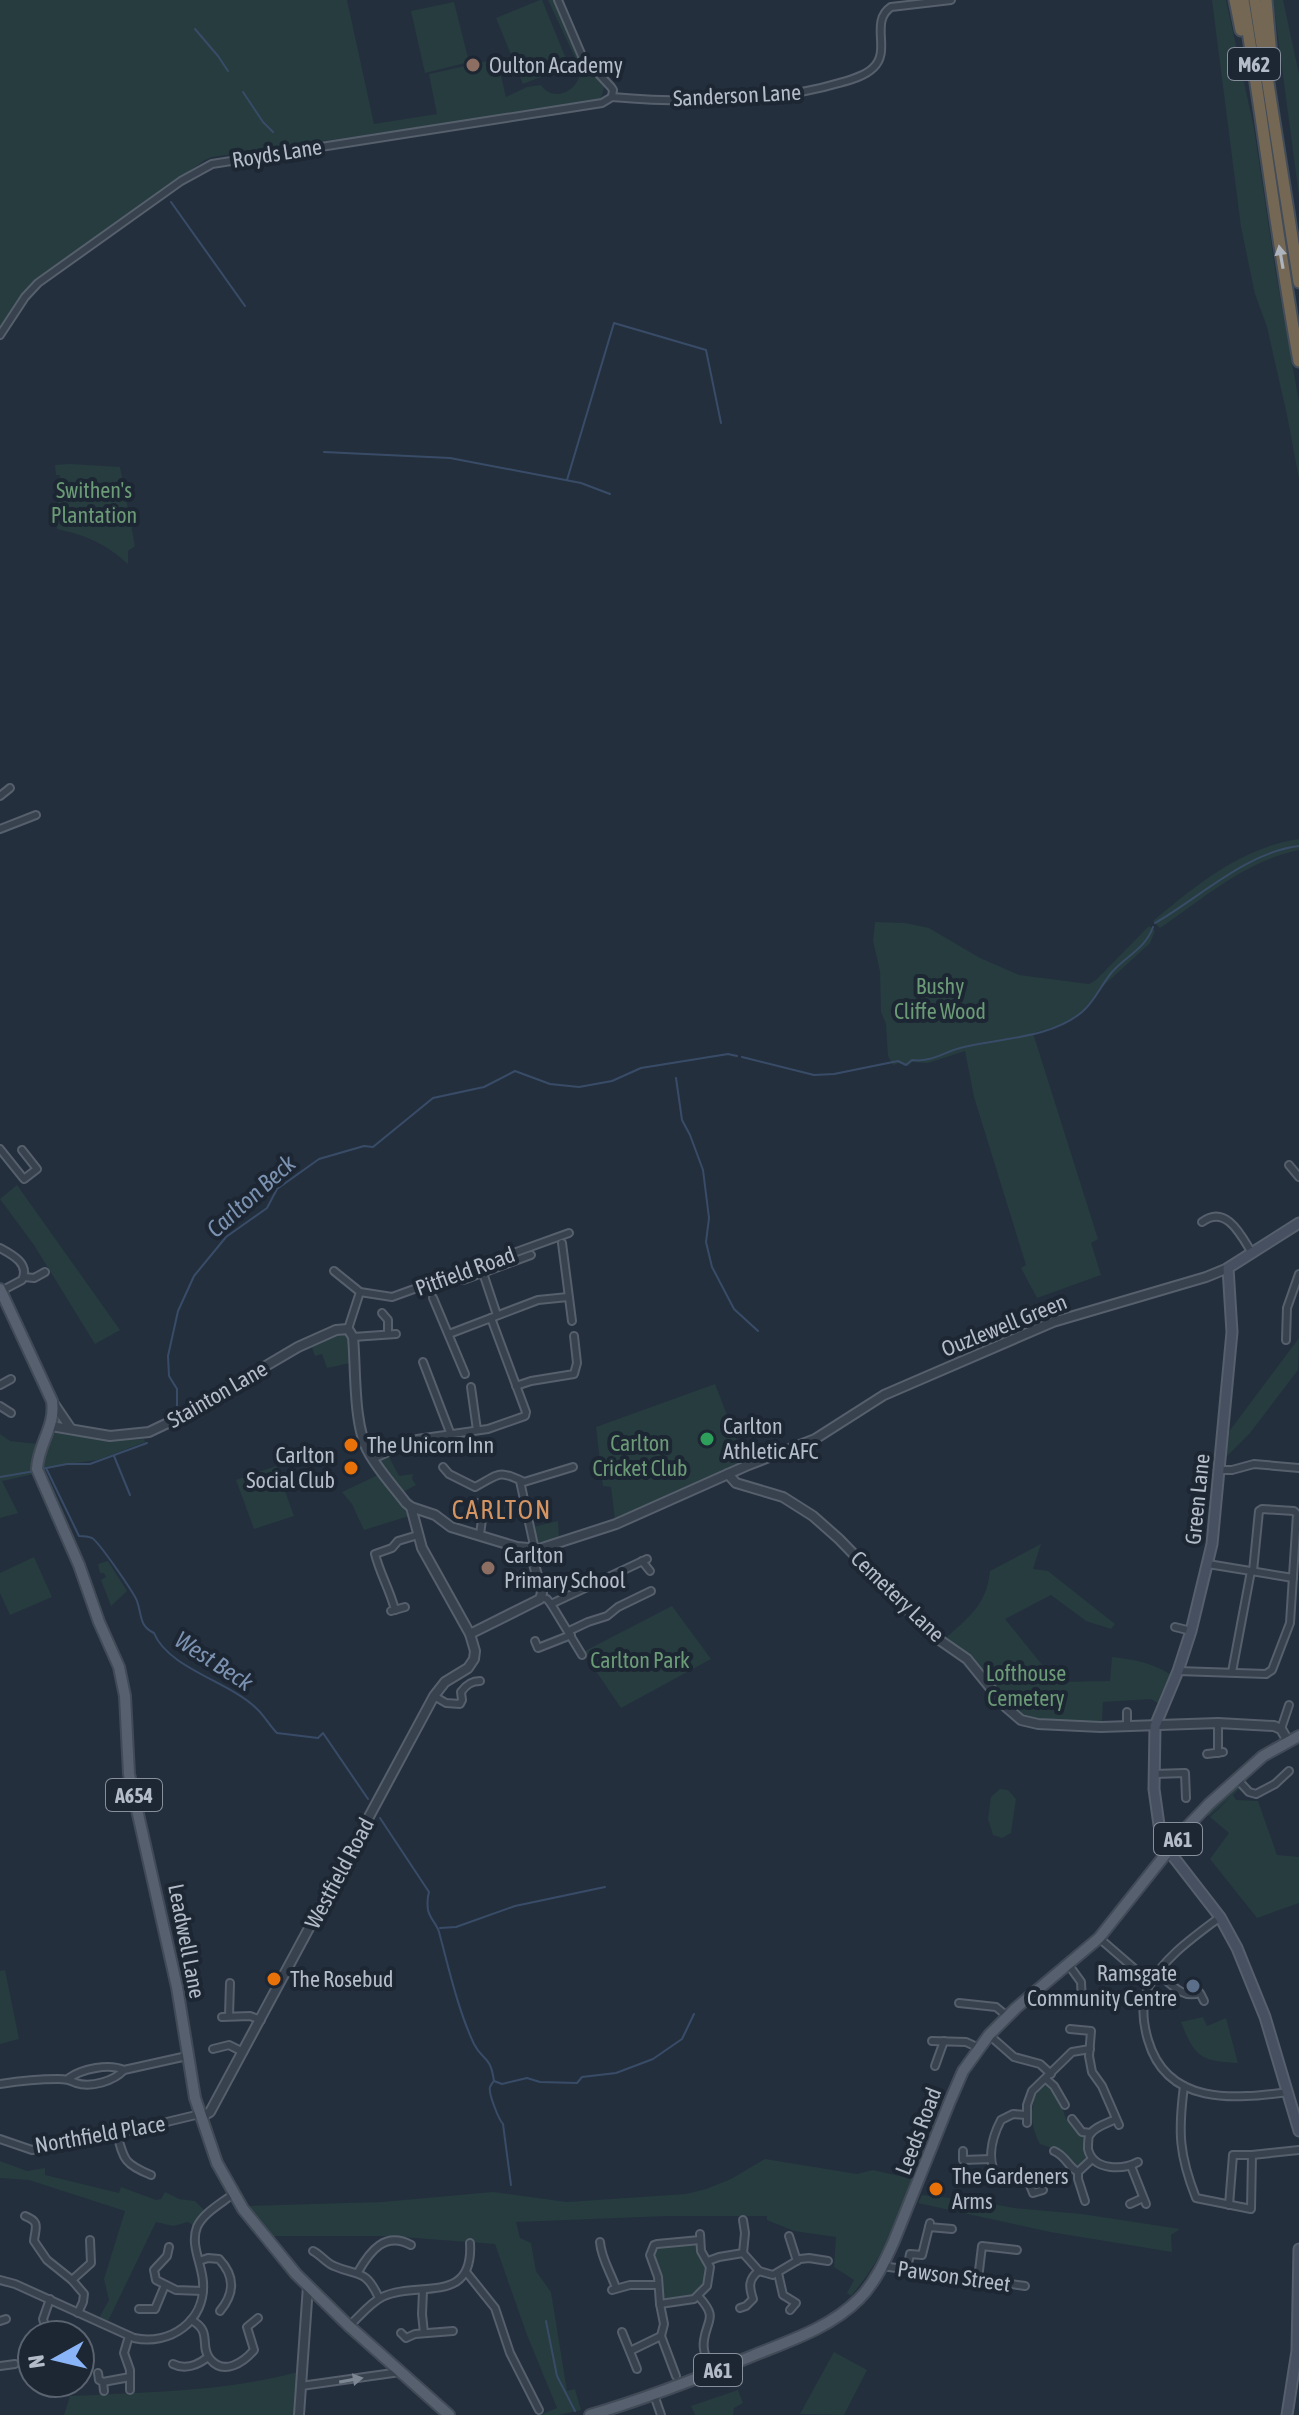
<svg xmlns="http://www.w3.org/2000/svg" width="1299" height="2415" viewBox="0 0 1299 2415" font-family="'Asap Condensed',sans-serif">
	<style>
		.green { fill: #263c3f }
		.lines { fill: none; stroke-linecap: round; stroke-linejoin: round }
		.stream { stroke: #394c67; stroke-width: 2 }
		.minor-casing { stroke: #565f6c; stroke-width: 10 }
		.tertiary-casing { stroke: #565f6c; stroke-width: 12 }
		.secondary-casing { stroke: #565f6c; stroke-width: 13 }
		.primary-casing { stroke: #414a57; stroke-width: 14 }
		.motorway-casing { stroke: #434c59; stroke-width: 15 }
		.minor { stroke: #38414e; stroke-width: 6 }
		.tertiary { stroke: #38414e; stroke-width: 8 }
		.secondary { stroke: #465061; stroke-width: 9 }
		.primary { stroke: #56606e; stroke-width: 10 }
		.motorway { stroke: #746855; stroke-width: 11 }
		.oneway { fill: #aeb4bd }
		.oneway2 { fill: #7c8592 }
		.education-dot { fill: #8d6e63; stroke: #1d2633; stroke-width: 3 }
		.leisure-dot { fill: #2e9e5b; stroke: #1d2633; stroke-width: 3 }
		.food-dot { fill: #e8710a; stroke: #1d2633; stroke-width: 3 }
		.service-dot { fill: #5c6f8a; stroke: #1d2633; stroke-width: 3 }
		.labels { text-anchor: middle; dominant-baseline: central; stroke-width: 8; stroke-linejoin: round; paint-order: stroke }
		.shield { fill: #1d2633; stroke: #878f9c; stroke-width: 2 }
		.shield-label { font-size: 20px; font-weight: bold; fill: #b4bcc9 }
		.poi-label { font-size: 22px; fill: #b4bcc9; stroke: #1d2633; text-anchor: start }
		.street-label { font-size: 22px; fill: #b4bcc9; stroke: #1d2633 }
		.park-label { font-size: 22px; fill: #6b9a76; stroke: #1d2633 }
		.water-label { font-size: 24px; font-style: italic; fill: #7c92b1; stroke: #1d2633 }
		.quarter-label { font-size: 26px; letter-spacing: 2px; fill: #d59563; stroke: #1d2633 }
	</style>
	<rect width="100%" height="100%" fill="#242f3e"/>
	<g class="green">
		<path d="M0,0H347L374,124L437,114L429,74L497,59L506,97L527,87L541,85C553,104 582,90 580,68L548,0H556C570,35 578,58 605,85L600,101L212,157L205,160L32,282L0,327Z"/>
		<polygon points="540,0 542,0 569,66 523,84 496,18"/>
		<polygon points="1212,0 1226,0 1254,128 1275,268 1299,402 1299,479 1287,415 1267,327 1255,294 1241,227"/>
		<polygon points="1273,0 1283,0 1299,74 1299,196"/>
		<polygon points="454,2 469,62 425,73 411,11"/>
		<path d="M70,464L120,467L135,546L128,551V564C106,544 86,535 57,529L60,475H56L55,465Z"/>
		<path d="M1299,839V850C1245,861 1204,898 1160,928L1153,921C1195,886 1242,847 1299,839Z"/>
		<polygon points="875,922 905,923 929,928 980,958 1019,975 1089,984 1096,980 1149,926 1155,931 1150,943 1101,988 1082,1012 1061,1025 1033,1033 1098,1239 1091,1243 1101,1275 1037,1298 1021,1268 1026,1265 974,1097 965,1051 928,1063 912,1062 908,1066 898,1063 893,1065 888,1056 886,1024 881,1012 880,971 873,941"/>
		<polygon points="17,1185 120,1330 95,1344 34,1245 0,1199"/>
		<polygon points="341,1333 345,1333 349,1339 350,1363 327,1368 322,1354 315,1356 311,1345"/>
		<polygon points="1299,1338 1298,1370 1250,1433 1223,1460 1225,1437"/>
		<polygon points="715,1384 745,1462 615,1520 611,1487 603,1486 596,1427"/>
		<polygon points="55,1433 110,1441 144,1439 145,1442 97,1460 42,1468 40,1465 49,1440"/>
		<polygon points="0,1434 10,1441 38,1444 32,1464 34,1474 2,1481 18,1513 0,1518"/>
		<polygon points="388,1455 399,1476 413,1474 412,1479 416,1485 403,1492 378,1462"/>
		<polygon points="276,1466 294,1516 254,1529 236,1480"/>
		<polygon points="380,1474 397,1494 409,1516 364,1530 352,1504 342,1492"/>
		<polygon points="558,1521 559,1538 539,1543 536,1542 533,1527"/>
		<path d="M1041,1544L1033,1569L1048,1571L1115,1624L1111,1629L1086,1621L1051,1595L1005,1619L1056,1682L1110,1681L1112,1657C1134,1660 1152,1662 1171,1675L1159,1704L1151,1699L1103,1702L1102,1721L1104,1724L1027,1719L1016,1713L944,1640C969,1616 986,1607 990,1571Z"/>
		<polygon points="34,1557 52,1597 10,1615 0,1593 0,1573"/>
		<polygon points="108,1561 127,1591 111,1606 101,1580 106,1577 104,1573 100,1573 98,1564"/>
		<polygon points="672,1606 711,1659 621,1708 583,1652"/>
		<polygon points="1238,1785 1241,1787 1233,1795 1236,1800 1258,1801 1277,1855 1299,1857 1299,1903 1257,1918 1210,1859 1229,1833 1210,1817 1232,1796 1209,1816 1206,1814 1234,1786"/>
		<polygon points="1000,1789 1008,1790 1016,1799 1011,1833 1002,1838 993,1835 988,1819 991,1797"/>
		<polygon points="5,1970 19,2039 0,2044 0,1971"/>
		<path d="M1203,2017L1207,2026L1226,2018L1238,2063C1201,2061 1195,2058 1181,2022Z"/>
		<path d="M1048,2083C1059,2093 1062,2107 1066,2119L1069,2120L1075,2129L1086,2134L1084,2147L1086,2158L1075,2169L1055,2149L1040,2144C1030,2126 1026,2096 1048,2083Z"/>
		<path d="M765,2159L857,2174L873,2170L913,2179C898,2221 881,2262 851,2296L847,2293L854,2280L834,2267L836,2237L794,2231L767,2220V2216H668L516,2222L520,2238L531,2243L536,2271L551,2292L567,2391L575,2389L581,2410L559,2415H540L557,2408L527,2335L495,2244L388,2236H270L247,2206L382,2202L493,2192L567,2202L686,2194L706,2189L731,2179Z"/>
		<polygon points="0,2161 27,2171 45,2168 45,2175 119,2193 121,2187 156,2200 161,2199 165,2192 179,2199 195,2201 205,2211 193,2225 188,2222 173,2226 156,2222 108,2321 99,2318 109,2300 104,2279 125,2211 29,2180 0,2178"/>
		<polygon points="922,2195 977,2201 1014,2208 1082,2214 1180,2229 1171,2235 1172,2252 1050,2232 918,2203"/>
		<path d="M691,2243L696,2244C698,2253 704,2260 706,2269C712,2294 683,2301 665,2300L661,2273L653,2260V2251L656,2247Z"/>
		<polygon points="834,2352 867,2370 844,2415 800,2414"/>
		<path d="M298,2372L295,2415H64L70,2396C147,2392 223,2392 298,2372Z"/>
		<polygon points="738,2390 743,2403 734,2408 733,2415 695,2415 691,2406"/>
	</g>
	<g class="lines">
		<g class="stream">
			<polyline points="195,29 218,56 228,71"/>
			<polyline points="243,92 263,122 273,132"/>
			<polyline points="171,202 245,306"/>
			<polyline points="324,452 450,458 581,483 610,494"/>
			<polyline points="567,480 614,323 706,350 721,423"/>
			<path d="M1155,923C1199,898 1247,852 1299,846"/>
			<path d="M742,1057L814,1075L834,1074L898,1061L906,1065L912,1060C931,1063 945,1051 964,1047C1002,1038 1051,1038 1082,1012C1095,1001 1101,985 1112,972C1125,957 1146,948 1153,927"/>
			<polyline points="676,1078 682,1120 690,1135 703,1170 709,1218 706,1242 712,1267 734,1309 758,1331"/>
			<polyline points="177,1409 177,1389 169,1376 168,1356 178,1311 194,1276 226,1237 267,1208 277,1189 319,1159 364,1146 373,1147 433,1098 484,1087 515,1071 550,1084 579,1087 612,1081 641,1068 728,1054 737,1056"/>
			<polyline points="114,1456 130,1495"/>
			<path d="M46,1468L79,1536C85,1536 87,1536 92,1538C99,1542 134,1593 137,1601C142,1615 139,1626 154,1633C168,1668 230,1682 256,1708C264,1715 269,1725 277,1733L318,1738L323,1733L368,1799"/>
			<polyline points="41,1469 67,1464 90,1464 147,1443"/>
			<polyline points="0,1477 35,1471"/>
			<path d="M380,1818L429,1892C427,1899 427,1903 428,1910C430,1919 437,1924 439,1932C449,1969 458,2010 474,2044C483,2062 490,2054 494,2081C492,2083 491,2085 490,2087C488,2093 499,2120 503,2124L511,2185"/>
			<polyline points="440,1928 456,1927 515,1906 605,1887"/>
			<polyline points="494,2081 502,2084 527,2078 540,2082 577,2083 582,2077 616,2073 653,2059 682,2039 694,2014"/>
			<polyline points="546,2321 557,2376 575,2411"/>
		</g>
		<g class="minor-casing">
			<g id="minor">
				<polyline points="558,0 582,56 611,87 613,90 612,97"/>
				<path d="M612,97C681,103 773,103 839,83C850,80 865,76 873,68C892,51 869,22 891,7L951,0"/>
				<polyline points="0,335 25,297 38,283 181,181 212,164 602,103 612,97"/>
				<polyline points="0,796 10,788"/>
				<polyline points="0,829 36,815"/>
				<polyline points="0,1149 24,1179 37,1169 22,1150"/>
				<polyline points="1289,1165 1299,1177"/>
				<path d="M1202,1222C1226,1204 1241,1235 1252,1253"/>
				<polyline points="562,1243 572,1321"/>
				<path d="M0,1248C13,1255 30,1264 22,1280L1,1291"/>
				<polyline points="334,1271 360,1292 392,1297 569,1233"/>
				<polyline points="483,1273 497,1315"/>
				<polyline points="24,1277 34,1278 45,1272"/>
				<polyline points="463,1280 531,1255"/>
				<polyline points="433,1298 465,1374"/>
				<polyline points="382,1313 388,1320 388,1333"/>
				<polyline points="348,1329 360,1292"/>
				<polyline points="449,1334 538,1300 568,1297"/>
				<polyline points="353,1337 396,1334"/>
				<polyline points="1286,1340 1287,1308 1299,1274"/>
				<polyline points="423,1362 451,1435"/>
				<polyline points="0,1385 11,1379"/>
				<polyline points="516,1386 531,1381 574,1374 577,1363 574,1336"/>
				<polyline points="471,1387 477,1430"/>
				<polyline points="0,1406 11,1413"/>
				<polyline points="373,1459 417,1439 488,1429 525,1416 526,1412 491,1318"/>
				<path d="M443,1467L449,1474L475,1487C500,1474 497,1469 524,1482L573,1467"/>
				<polyline points="1219,1470 1232,1470 1254,1464 1299,1468"/>
				<polyline points="520,1481 535,1550"/>
				<polyline points="477,1503 482,1519 480,1535"/>
				<polyline points="642,1561 650,1571"/>
				<polyline points="1208,1564 1293,1578"/>
				<polyline points="541,1597 547,1599 551,1604 582,1655"/>
				<polyline points="551,1604 647,1559"/>
				<path d="M395,1610C390,1590 380,1574 375,1554L392,1548L398,1541L418,1535"/>
				<polyline points="391,1611 405,1607"/>
				<polyline points="1175,1627 1191,1631"/>
				<polyline points="569,1631 588,1622 607,1616 618,1607 651,1591"/>
				<polyline points="535,1641 538,1648 571,1635"/>
				<polyline points="1178,1671 1266,1674 1272,1670 1290,1623 1297,1514 1294,1511 1262,1509 1259,1511 1253,1571"/>
				<polyline points="1232,1672 1251,1571"/>
				<path d="M434,1696L446,1703L460,1704L462,1700L461,1692C466,1685 471,1681 480,1681"/>
				<polyline points="1127,1712 1127,1727"/>
				<polyline points="1281,1729 1289,1705"/>
				<polyline points="1218,1753 1218,1723"/>
				<polyline points="1207,1754 1223,1752"/>
				<polyline points="1154,1774 1185,1773 1186,1798"/>
				<polyline points="1236,1778 1249,1792 1256,1794 1275,1784 1289,1771"/>
				<path d="M1220,1917C1195,1936 1164,1957 1149,1986C1141,2002 1143,2023 1148,2040C1167,2106 1234,2099 1288,2092"/>
				<polyline points="1099,1938 1151,1983"/>
				<polyline points="1068,1964 1081,1982 1082,2003"/>
				<path d="M1158,1973C1171,1984 1182,1999 1200,1993L1204,2001"/>
				<polyline points="959,2003 996,2007 1007,2016"/>
				<polyline points="229,2016 230,1983"/>
				<polyline points="222,2017 250,2016 261,2020"/>
				<polyline points="1070,2029 1091,2031 1089,2056 1092,2072 1102,2086 1119,2125"/>
				<polyline points="989,2035 1014,2057 1040,2064 1051,2074"/>
				<polyline points="932,2041 966,2042 979,2048"/>
				<polyline points="213,2049 229,2045 243,2052"/>
				<polyline points="935,2066 944,2041"/>
				<path d="M69,2078C82,2069 109,2063 124,2070"/>
				<polyline points="1046,2079 1054,2086 1065,2105"/>
				<path d="M0,2084C19,2081 38,2079 58,2079C66,2079 69,2080 76,2083C91,2088 114,2081 124,2070L187,2056"/>
				<path d="M1184,2086C1178,2132 1179,2155 1196,2198L1251,2209L1252,2155"/>
				<path d="M1026,2115L1013,2114L1001,2120C991,2139 986,2162 999,2180L1003,2181L1025,2173L1033,2193L1043,2190"/>
				<polyline points="1072,2119 1082,2132 1091,2133"/>
				<path d="M1116,2119C1108,2123 1093,2127 1089,2136C1088,2139 1088,2146 1088,2149C1093,2171 1123,2170 1138,2162"/>
				<polyline points="1027,2123 1027,2105 1032,2091 1072,2052 1090,2049"/>
				<path d="M117,2134C124,2161 125,2164 151,2175"/>
				<polyline points="0,2139 32,2150 117,2134 200,2114"/>
				<polyline points="963,2151 963,2160 991,2159"/>
				<path d="M1054,2151C1066,2156 1068,2167 1078,2172"/>
				<polyline points="1131,2166 1146,2204"/>
				<polyline points="1085,2201 1078,2179 1078,2172 1092,2159"/>
				<polyline points="1130,2204 1143,2198"/>
				<polyline points="1229,2205 1233,2155 1252,2155 1299,2150"/>
				<path d="M25,2216C41,2222 35,2228 34,2241L47,2260L72,2280L84,2294L83,2302L78,2313"/>
				<polyline points="743,2220 745,2233 743,2253"/>
				<polyline points="929,2227 952,2229"/>
				<polyline points="789,2236 797,2261"/>
				<path d="M600,2242C601,2258 611,2273 616,2288"/>
				<polyline points="169,2247 167,2256 154,2270 156,2280 176,2290 203,2291"/>
				<path d="M313,2251C321,2255 326,2263 334,2266C359,2277 365,2268 379,2298"/>
				<path d="M199,2261L208,2258L219,2259C235,2276 235,2293 220,2311"/>
				<polyline points="708,2261 719,2257 743,2253 759,2271 773,2275 800,2259 809,2258 828,2261"/>
				<polyline points="882,2266 1025,2286"/>
				<polyline points="907,2269 910,2254 922,2255 930,2223"/>
				<path d="M358,2272C370,2251 385,2231 411,2245"/>
				<polyline points="467,2273 495,2308 510,2353 539,2410"/>
				<polyline points="778,2273 783,2295 796,2303 790,2310"/>
				<polyline points="978,2279 982,2246 1017,2250"/>
				<path d="M0,2280L15,2284L134,2338C170,2346 206,2321 203,2282C202,2264 190,2245 197,2227C203,2213 222,2203 233,2194"/>
				<polyline points="72,2280 91,2263 90,2240"/>
				<polyline points="612,2290 630,2285 658,2285"/>
				<polyline points="423,2291 422,2314 424,2333"/>
				<path d="M699,2297C718,2318 707,2319 704,2340C702,2351 708,2363 712,2373"/>
				<polyline points="660,2304 694,2299 707,2286 710,2267 701,2251 700,2234"/>
				<path d="M740,2308L746,2306L753,2299C749,2287 748,2279 759,2271"/>
				<polyline points="139,2309 155,2309 165,2285"/>
				<path d="M191,2320C213,2331 199,2346 210,2359C224,2376 244,2362 254,2350L247,2327L258,2318"/>
				<polyline points="0,2321 6,2319"/>
				<path d="M349,2326C359,2317 370,2303 382,2297C418,2280 474,2306 470,2243"/>
				<polyline points="622,2332 637,2369"/>
				<polyline points="401,2333 406,2338 415,2334 453,2331"/>
				<polyline points="48,2335 43,2319 50,2299"/>
				<polyline points="129,2336 124,2353 130,2370 130,2390"/>
				<polyline points="630,2351 661,2336"/>
				<path d="M173,2364C185,2370 198,2365 208,2357"/>
				<polyline points="0,2366 15,2364"/>
				<polyline points="98,2373 99,2380 103,2382 104,2391"/>
				<polyline points="676,2376 661,2336 664,2324 660,2304 658,2277 650,2255 654,2245 657,2244 700,2240"/>
				<polyline points="103,2382 130,2377"/>
				<polyline points="301,2386 400,2372"/>
				<polyline points="654,2395 661,2415"/>
			</g>
		</g>
		<g class="tertiary-casing">
			<g id="tertiary">
				<polyline points="52,1401 71,1429"/>
				<path d="M51,1426L110,1436L149,1432L172,1421L298,1347L336,1330L348,1329L353,1337C356,1368 353,1426 369,1453C379,1471 394,1487 406,1503L411,1507L435,1515L451,1527L517,1547L539,1549L616,1524L746,1466L815,1439L884,1395L1053,1322L1206,1277L1228,1268"/>
				<polyline points="728,1474 736,1483 783,1497 813,1516 839,1539 931,1634 967,1659 1006,1707 1021,1720 1038,1724 1101,1727 1218,1723 1274,1726 1281,1729 1288,1741"/>
				<polyline points="470,1634 540,1599 542,1593 530,1550"/>
				<polyline points="201,2117 210,2112 434,1696 445,1682 468,1668 474,1659 475,1651 470,1634 422,1548 411,1507"/>
				<polyline points="299,2415 308,2286"/>
			</g>
		</g>
		<g class="secondary-casing">
			<g id="secondary">
				<polyline points="1299,1223 1228,1268 1232,1332 1212,1544 1191,1631 1178,1671 1155,1726 1154,1789 1159,1825 1165,1846 1220,1917 1237,1948 1265,2017 1299,2131"/>
				<polyline points="1287,2415 1297,2351 1299,2249"/>
			</g>
		</g>
		<g class="primary-casing">
			<g id="primary">
				<path d="M0,1289L52,1401C56,1426 38,1444 37,1469L79,1565L99,1622L119,1667L125,1696L129,1774L177,1987L195,2098L217,2163L243,2209L296,2274L349,2326L449,2415"/>
				<path d="M590,2415C645,2399 699,2378 752,2356C789,2341 830,2328 859,2299C875,2283 885,2261 894,2241L950,2101L963,2071L989,2035L1016,2008L1099,1938L1188,1826L1209,1804L1263,1756L1299,1736"/>
			</g>
		</g>
		<g class="motorway-casing">
			<g id="motorway">
				<polyline points="1235,0 1241,30"/>
				<path d="M1243,0C1263,120 1277,241 1299,361"/>
				<polyline points="1255,0 1299,282"/>
				<polyline points="1266,0 1272,67"/>
			</g>
		</g>
		<use href="#minor" class="minor"/>
		<use href="#tertiary" class="tertiary"/>
		<use href="#secondary" class="secondary"/>
		<use href="#primary" class="primary"/>
		<use href="#motorway" class="motorway"/>
	</g>
	<defs><path id="oneway-solid" d="M-6-.8H1V-3.2L6.5 0L1 3.2V.8H-6Z" transform="scale(2)"/></defs>
	<use class="oneway" href="#oneway-solid" transform="translate(1281 257) rotate(-100)"/>
	<use class="oneway2" href="#oneway-solid" transform="translate(351 2380) rotate(-10)"/>
	<g class="education-dot">
		<circle cx="473" cy="65" r="8"/>
		<circle cx="488" cy="1568" r="8"/>
	</g>
	<circle class="leisure-dot" cx="707" cy="1439" r="8"/>
	<g class="food-dot">
		<circle cx="351" cy="1445" r="8"/>
		<circle cx="351" cy="1468" r="8"/>
		<circle cx="274" cy="1979" r="8"/>
		<circle cx="936" cy="2189" r="8"/>
	</g>
	<circle class="service-dot" cx="1193" cy="1986" r="8"/>
	<g class="labels">
		<g class="shield">
			<rect x="1228" y="48" width="52" height="32" rx="6"/>
			<rect x="106" y="1779" width="56" height="32" rx="6"/>
			<rect x="1154" y="1823" width="48" height="32" rx="6"/>
			<rect x="694" y="2354" width="48" height="32" rx="6"/>
		</g>
		<g class="shield-label">
			<text x="1254" y="64">M62</text>
			<text x="134" y="1795">A654</text>
			<text x="1178" y="1839">A61</text>
			<text x="718" y="2370">A61</text>
		</g>
		<g class="poi-label">
			<text x="489" y="65">Oulton Academy</text>
			<text x="723" y="1426">Carlton<tspan x="723" dy="25">Athletic AFC</tspan></text>
			<text x="367" y="1445">The Unicorn Inn</text>
			<text x="335" y="1455" text-anchor="end">Carlton<tspan x="335" dy="25">Social Club</tspan></text>
			<text x="504" y="1555">Carlton<tspan x="504" dy="25">Primary School</tspan></text>
			<text x="1177" y="1973" text-anchor="end">Ramsgate<tspan x="1177" dy="25">Community Centre</tspan></text>
			<text x="290" y="1979">The Rosebud</text>
			<text x="952" y="2176">The Gardeners<tspan x="952" dy="25">Arms</tspan></text>
		</g>
		<g class="street-label">
			<text transform="translate(737 95) rotate(-3)">Sanderson Lane</text>
			<text transform="translate(277 153) rotate(-9)">Royds Lane</text>
			<text transform="translate(465 1271) rotate(-20)">Pitfield Road</text>
			<text transform="translate(1004 1325) rotate(-22)">Ouzlewell Green</text>
			<text transform="translate(217 1394) rotate(-30)">Stainton Lane</text>
			<text transform="translate(1197 1499) rotate(-84)">Green Lane</text>
			<text transform="translate(898 1596) rotate(44)">Cemetery Lane</text>
			<text transform="translate(339 1873) rotate(-62)">Westfield Road</text>
			<text transform="translate(187 1941) rotate(79)">Leadwell Lane</text>
			<text transform="translate(918 2131) rotate(-69)">Leeds Road</text>
			<text transform="translate(100 2134) rotate(-10)">Northfield Place</text>
			<text transform="translate(954 2276) rotate(8)">Pawson Street</text>
		</g>
		<g class="park-label">
			<text x="94" y="490">Swithen's<tspan x="94" dy="25">Plantation</tspan></text>
			<text x="940" y="986">Bushy<tspan x="940" dy="25">Cliffe Wood</tspan></text>
			<text x="640" y="1443">Carlton<tspan x="640" dy="25">Cricket Club</tspan></text>
			<text x="640" y="1660">Carlton Park</text>
			<text x="1026" y="1673">Lofthouse<tspan x="1026" dy="25">Cemetery</tspan></text>
		</g>
		<g class="water-label">
			<text transform="translate(251 1196) rotate(-42)">Carlton Beck</text>
			<text transform="translate(214 1661) rotate(33)">West Beck</text>
		</g>
		<g class="quarter-label">
			<text x="502" y="1510">CARLTON</text>
		</g>
	</g>
	<g transform="translate(56 2359) rotate(262)"><circle r="38" fill="#1d2633" stroke="#59626f" stroke-width="2"/>
	<path d="M0-6L14 30L0 20L-14 30Z" fill="#8ab4f8"/>
	<text y="-12" font-size="22" font-weight="bold" text-anchor="middle" fill="#b4bcc9">N</text>
	</g>
</svg>
